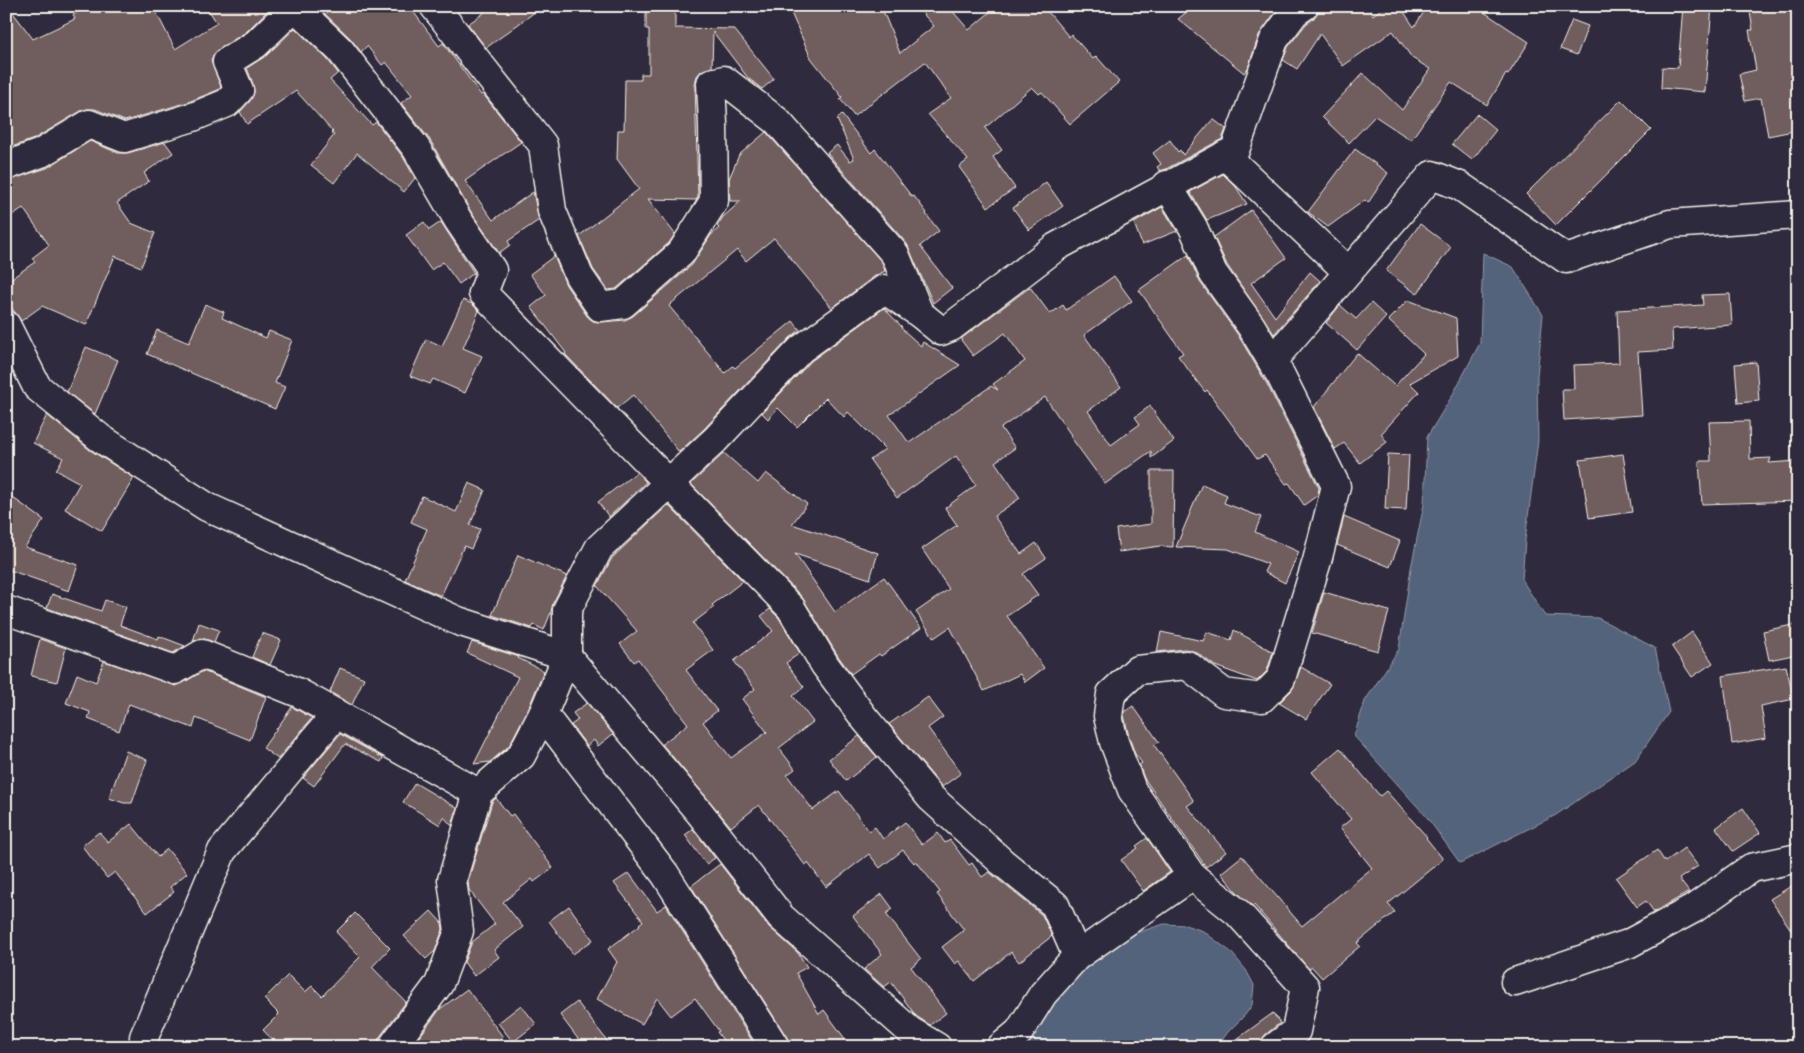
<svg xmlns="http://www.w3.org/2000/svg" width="1804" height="1053" viewBox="0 0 1804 1053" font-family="Caveat,sans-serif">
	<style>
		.water { fill: #52637c; stroke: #939ca7 }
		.building { fill: #705d5d; stroke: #f4f1e8 }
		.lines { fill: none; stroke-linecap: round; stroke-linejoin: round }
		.minor-casing { stroke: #f4f1e8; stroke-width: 31 }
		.minor { stroke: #2f2a3d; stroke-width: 28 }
	</style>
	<rect width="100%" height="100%" fill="#2f2a3d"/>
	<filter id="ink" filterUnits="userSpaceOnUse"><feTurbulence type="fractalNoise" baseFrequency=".02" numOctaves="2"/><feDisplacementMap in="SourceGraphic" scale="10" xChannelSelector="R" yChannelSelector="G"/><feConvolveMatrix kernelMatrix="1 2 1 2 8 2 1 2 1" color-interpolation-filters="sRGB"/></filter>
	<g filter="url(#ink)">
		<g class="water">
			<polygon points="1483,253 1513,267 1543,315 1537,376 1538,441 1525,540 1522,580 1545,616 1598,618 1655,648 1669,712 1635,761 1556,815 1460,863 1426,816 1354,736 1365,701 1399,649 1411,568 1424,504 1427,437 1452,396 1480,343"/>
			<polygon points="1164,924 1185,925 1203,931 1231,952 1246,970 1254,985 1252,1005 1245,1015 1228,1032 1217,1047 1031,1047 1027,1041 1074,972 1130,935"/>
		</g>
		<g class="building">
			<polygon points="6,6 8,6 33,39 75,19 73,15 90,6 150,6 154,13 156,12 175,49 217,23 206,6 272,6 246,32 219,49 214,54 211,61 221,87 218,90 188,102 125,121 95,109 87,109 81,111 34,139 6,149"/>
			<polygon points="317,6 409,6 439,46 443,43 481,95 483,94 521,142 465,181 493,220 533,192 539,220 508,241 510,245 499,253 471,212 430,140 401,103 412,95 386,62 382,65 367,46 361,52 351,39"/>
			<polygon points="479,6 543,6 486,48 468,24 484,13"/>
			<polygon points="646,6 675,6 675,28 734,29 774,79 762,89 748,78 713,32 712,67 701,71 697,76 695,83 698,197 696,200 648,199 675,234 669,243 616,289 608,290 593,269 579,236 639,189 617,159 618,130 624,130 625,80 641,80 641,74 649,74 649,29 646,29"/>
			<polygon points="788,6 881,6 900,53 934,26 916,6 948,6 969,30 997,6 1043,6 1069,37 1071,34 1093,59 1096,56 1119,82 1070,124 1042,92 1039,94 1032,87 985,128 1002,150 993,157 1015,188 988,207 959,167 968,160 928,114 951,98 925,62 854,116 840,99 842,97 811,58"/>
			<polygon points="1194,6 1274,6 1277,10 1259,35 1248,68 1244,73 1178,19"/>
			<polygon points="1324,6 1368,6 1373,15 1385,6 1400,6 1414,27 1428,6 1475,6 1529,42 1508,75 1506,74 1487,105 1451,82 1411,140 1375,116 1349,143 1322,117 1363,73 1402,110 1430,69 1412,58 1393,31 1343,66 1320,34 1297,69 1283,60 1288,47 1306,24 1313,19 1319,10"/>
			<polygon points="1683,6 1712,6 1705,92 1661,88 1662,67 1678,68"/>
			<polygon points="1749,6 1798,6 1798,130 1768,136 1761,98 1745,101 1739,74 1756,70 1749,30 1753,30"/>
			<polygon points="1572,20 1588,26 1577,55 1560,49"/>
			<polygon points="295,28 328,60 338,73 330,80 372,125 376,122 403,157 415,178 404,192 357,153 334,183 311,165 334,135 331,133 333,132 296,91 247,124 240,112 250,101 254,92 253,84 247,68 267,55"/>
			<polygon points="1621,100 1651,130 1556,225 1526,194"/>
			<polygon points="1477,114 1496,130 1472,160 1452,144"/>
			<polygon points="842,115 871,153 875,149 912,197 914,196 927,213 926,214 939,231 920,246 952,288 933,303 907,244 827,153 837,145 850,161 854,159 837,119"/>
			<polygon points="1213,119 1226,129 1222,139 1166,169 1160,171 1157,167 1161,164 1153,153 1170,140 1178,152 1180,150 1183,155"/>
			<polygon points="766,132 882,262 885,271 875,276 832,308 774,238 746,261 737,250 672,303 669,306 725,373 733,366 735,368 793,321 800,330 790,338 704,429 679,452 633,395 617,408 565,354 566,353 531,307 546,295 530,274 554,256 566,285 587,316 593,321 602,322 625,320 633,316 692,265 711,235 719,228 717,226 723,217 741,201 730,201 729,179 739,155"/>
			<polygon points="90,141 118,153 128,153 165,142 173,153 144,173 149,181 117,203 131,223 155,233 141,267 115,256 86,325 42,306 21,321 6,300 6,282 35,262 32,258 49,245 23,208 6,219 6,181 47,168"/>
			<polygon points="1355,149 1388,173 1368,203 1365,200 1328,227 1308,212"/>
			<polygon points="1223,174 1236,187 1247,204 1207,220 1190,192"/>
			<polygon points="1046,182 1063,206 1029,230 1013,208"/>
			<polygon points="1162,207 1177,231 1142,245 1134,223"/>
			<polygon points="1251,210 1286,258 1251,283 1275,317 1310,272 1320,281 1274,334 1227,265 1214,237"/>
			<polygon points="424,222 429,230 441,222 474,273 459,284 443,262 431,270 406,235"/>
			<polygon points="1420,224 1451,247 1417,294 1386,271"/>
			<polygon points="1188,255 1200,282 1238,335 1267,384 1319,488 1318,495 1304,505 1289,483 1286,484 1265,455 1257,459 1207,390 1205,392 1178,356 1183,353 1139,290"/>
			<polygon points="1114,276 1132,301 1084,335 1121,387 1088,411 1111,445 1140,424 1135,417 1150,406 1174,441 1151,458 1151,451 1105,484 1070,436 1071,435 1045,397 1001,428 1015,448 995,462 1020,498 994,516 1021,554 1036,543 1046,558 1023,574 1038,595 1007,616 1044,668 1025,682 1020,674 984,691 950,627 934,638 916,612 949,589 922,549 957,525 945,508 976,485 956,456 897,498 870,460 885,449 848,412 844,417 826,398 797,427 778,408 768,419 762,413 811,361 884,308 902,327 901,328 921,346 923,342 960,365 889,415 909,443 991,386 998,390 993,384 1025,361 1005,333 973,356 961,340 962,338 1030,287 1050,314 1063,305 1066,310"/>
			<polygon points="1730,294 1732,325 1672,329 1673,350 1638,352 1642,415 1564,420 1562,389 1574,389 1573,365 1619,363 1617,310 1703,305 1702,295"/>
			<polygon points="463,300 472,304 479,311 463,348 482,356 465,393 433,379 430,384 410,376 426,339 442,346"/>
			<polygon points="1408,300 1456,318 1458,356 1410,383 1419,392 1381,434 1387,442 1360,463 1344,443 1335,449 1314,407 1357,353 1395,386 1424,354 1388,320"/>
			<polygon points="1371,303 1386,317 1357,350 1326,323 1340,305 1356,319"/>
			<polygon points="205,304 224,312 222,318 266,338 269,331 292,340 275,383 285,387 275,409 147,354 157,330 189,343"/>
			<polygon points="86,347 118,360 95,414 67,392"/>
			<polygon points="1756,362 1759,401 1738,403 1735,364"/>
			<polygon points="47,415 90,450 134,478 102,531 65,509 80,483 56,470 63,458 33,443"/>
			<polygon points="1749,421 1750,459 1771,458 1769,463 1798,461 1798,501 1702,504 1699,461 1711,461 1709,422"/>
			<polygon points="724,453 758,483 766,473 807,504 792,524 878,553 870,579 795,554 835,612 884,577 921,628 881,656 879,654 851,674 838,656 802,597 691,484"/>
			<polygon points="1388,454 1409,455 1406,510 1385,509"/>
			<polygon points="1623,454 1632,512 1589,518 1580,460"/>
			<polygon points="1151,471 1174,471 1173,547 1160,546 1119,552 1116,529 1151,524"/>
			<polygon points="637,472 646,482 609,517 598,502"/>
			<polygon points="469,483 485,490 470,525 480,529 471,549 464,546 441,596 405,580 427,529 411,522 422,496 456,512"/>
			<polygon points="1202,484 1227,495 1224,503 1261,517 1255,532 1299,552 1285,583 1264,572 1268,564 1228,549 1176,547"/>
			<polygon points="6,493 44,520 25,547 78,565 69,591 9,570 6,574"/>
			<polygon points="668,505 743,581 712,605 714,607 693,623 713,650 686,670 717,711 703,722 731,758 767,732 742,699 755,689 734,661 773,631 761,616 770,609 779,618 800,653 786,663 804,687 793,696 813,722 779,748 795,769 787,775 813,810 839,791 869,831 875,827 883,839 905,822 922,845 938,833 945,843 950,840 969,865 972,863 982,877 989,872 1042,915 1052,936 1019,962 1011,952 974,981 959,961 955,964 942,947 964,930 937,894 940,892 916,861 914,863 903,850 880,868 869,854 826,887 808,863 805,865 759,805 731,827 662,744 688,724 638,659 634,662 620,644 637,631 597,586 612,558"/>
			<polygon points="1344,517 1400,541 1390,567 1337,545"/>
			<polygon points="518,555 567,576 553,603 551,612 544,630 534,625 532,628 492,615"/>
			<polygon points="1324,592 1389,611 1378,651 1312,633"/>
			<polygon points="52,594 101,611 105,600 126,607 120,625 158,639 159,636 185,646 173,653 47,608"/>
			<polygon points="199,623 219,630 214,642 201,638 193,641"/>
			<polygon points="1798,624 1798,654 1769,660 1763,631"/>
			<polygon points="1234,630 1273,652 1267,671 1257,681 1215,666 1196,652 1185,649 1157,652 1161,632 1203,641 1207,632 1231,640"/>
			<polygon points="1692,632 1713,663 1692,677 1672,647"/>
			<polygon points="262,633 281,640 270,665 252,657"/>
			<polygon points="40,639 66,648 57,682 31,676"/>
			<polygon points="472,642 519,657 518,658 544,671 529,707 509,746 490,762 474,764 518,677 467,653"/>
			<polygon points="104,661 176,686 183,683 203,671 266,697 250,740 196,718 193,728 129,704 119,731 88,719 90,712 66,703 77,674 96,682"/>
			<polygon points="1786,666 1794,699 1761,706 1766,738 1732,744 1723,676"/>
			<polygon points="1301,667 1330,684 1306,719 1279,703 1292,690"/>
			<polygon points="340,668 364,678 352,705 330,692"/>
			<polygon points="928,697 943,717 928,728 961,773 942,787 889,724"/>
			<polygon points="587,703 613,734 598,746 594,740 587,746 571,725 578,720 573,713"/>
			<polygon points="1133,706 1159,742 1154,745 1194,801 1187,806 1226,852 1206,867 1144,778 1139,765 1142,763 1135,754 1129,737 1124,715 1124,712"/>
			<polygon points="292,707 312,718 278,759 263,748"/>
			<polygon points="340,734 383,758 381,762 345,744 314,786 303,778"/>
			<polygon points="859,736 877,757 846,781 829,759"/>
			<polygon points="1340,748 1380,796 1386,791 1427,837 1426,838 1443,859 1388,904 1395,912 1357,943 1360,946 1322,978 1312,967 1309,969 1254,905 1252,906 1237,892 1221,873 1242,856 1302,926 1372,868 1340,828 1351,819 1312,772"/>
			<polygon points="126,751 147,760 132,803 124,803 109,798"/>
			<polygon points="415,783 457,808 452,826 444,817 440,825 403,802"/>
			<polygon points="496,798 510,816 513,814 553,868 534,882 532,879 503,902 523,927 494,950 499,957 474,976 464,962 472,942 495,924 469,890 468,881 492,802"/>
			<polygon points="1743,808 1760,833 1733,851 1716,828"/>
			<polygon points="131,824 158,857 167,849 187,873 170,887 174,892 147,913 115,872 107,878 82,846 99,832 108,842"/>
			<polygon points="693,829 715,858 706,864 685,835"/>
			<polygon points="1147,838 1170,872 1143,891 1121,860 1138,848 1136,846"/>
			<polygon points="1684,848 1698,866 1679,879 1689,892 1654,912 1646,901 1637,907 1616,878 1657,850 1665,862"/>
			<polygon points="720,864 769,927 798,953 807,967 796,973 819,1014 824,1010 851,1047 791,1047 788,1039 691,886"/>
			<polygon points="629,873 657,911 666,905 756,1047 728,1047 717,1032 719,1031 695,998 671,1016 657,998 642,1024 597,999 617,962 608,949 640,925 639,924 643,921 614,883"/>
			<polygon points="1798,882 1798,940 1770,899"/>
			<polygon points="882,894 893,909 886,914 921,959 911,967 946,1013 930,1025 916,1016 891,982 884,987 864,969 882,954 853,916"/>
			<polygon points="569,906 593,940 573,954 549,921"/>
			<polygon points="431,911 442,923 443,929 435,951 426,959 404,936"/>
			<polygon points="355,913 390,948 372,967 406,1002 379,1038 377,1047 279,1047 263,1030 279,1014 264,999 288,975 305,992 312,986 322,996 360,957 336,932"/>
			<polygon points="467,989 503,1037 490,1047 412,1047 440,1009"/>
			<polygon points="577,1002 612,1047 584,1047 560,1015"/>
			<polygon points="521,1005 536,1024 513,1042 498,1023"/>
			<polygon points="1273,1013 1280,1023 1265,1035 1261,1041 1260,1047 1226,1047"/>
		</g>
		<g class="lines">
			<g class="minor-casing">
				<g id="minor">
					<polyline points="294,6 340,50 416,148 458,220 492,270 483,293 791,608 825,665 865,719 931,798 1002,862 1055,905 1077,956"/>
					<polyline points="434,6 543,145 552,211 579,276 600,307 623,304 681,253 714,201 713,124 711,83 724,80 777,121 895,254 919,313"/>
					<polyline points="1225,155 1348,272"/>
					<polyline points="6,166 41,153 89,124 124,138 193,117 227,103 239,90 227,62 256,44 295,6"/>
					<polyline points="1167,185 1193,227 1213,273 1251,326 1281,376 1336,486 1317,561 1281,679 1262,698 1224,693 1187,665 1137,670 1111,694 1108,716 1114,742 1132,790 1192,876 1238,913 1305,987 1296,1031 1275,1047"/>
					<polyline points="6,325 37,387 100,438 207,507 458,621 567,656 700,813 781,917 910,1031 937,1047"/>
					<polyline points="1272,361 1432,175 1460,186 1566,259 1670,224 1798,215"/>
					<polyline points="6,610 175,670 202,654 299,693 478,793"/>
					<polyline points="543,714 665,874 775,1047"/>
					<polyline points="1515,982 1628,944 1693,909 1751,868 1798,858"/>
					<polyline points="145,1047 144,1037 222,851 336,714"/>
					<polyline points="392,1047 439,984 459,931 452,880 478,793 521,756 543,714 567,656 567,610 599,548 715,440 801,349 884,289 919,313 941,331 951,327 1056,247 1235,150 1274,40 1295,12 1304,6"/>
					<polyline points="1001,1047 1019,1032 1043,994 1077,956 1192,876"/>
				</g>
			</g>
			<use href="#minor" class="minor"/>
		</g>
	</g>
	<rect width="1804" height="1053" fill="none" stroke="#2f2a3d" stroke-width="25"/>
	<rect x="12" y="12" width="1779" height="1028" fill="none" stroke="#f4f1e8" stroke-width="2" filter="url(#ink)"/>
</svg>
